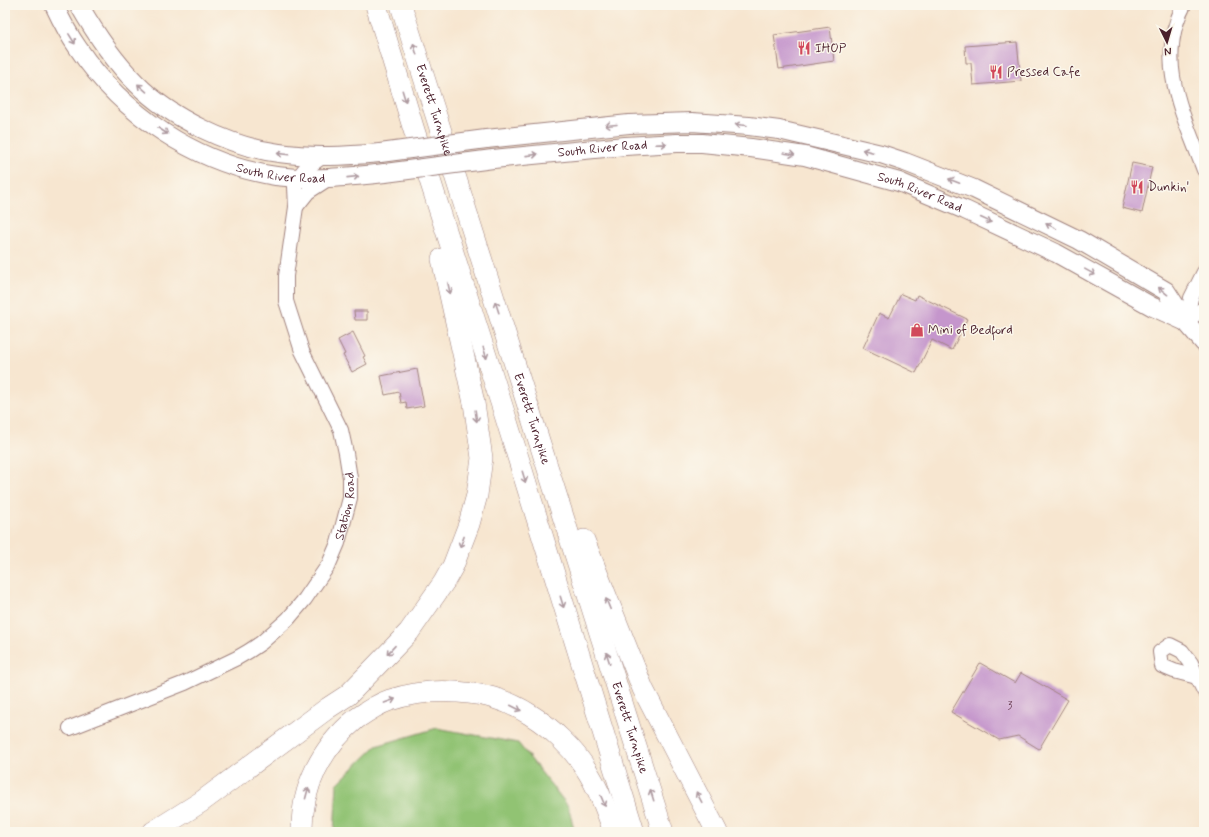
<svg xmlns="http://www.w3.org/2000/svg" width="1209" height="837" viewBox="0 0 1209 837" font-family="Mynerve,sans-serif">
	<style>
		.green { fill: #91c373; stroke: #6e714f }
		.building { fill: #c596cc }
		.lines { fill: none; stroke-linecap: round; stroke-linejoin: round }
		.minor-casing { stroke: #a0827e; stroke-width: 16 }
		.major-casing { stroke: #a0827e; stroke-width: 20 }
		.highway-casing { stroke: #a0827e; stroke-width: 22 }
		.minor { stroke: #fff; stroke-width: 14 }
		.major { stroke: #fff; stroke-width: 18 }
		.highway { stroke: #fff; stroke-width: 21 }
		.major-bridge-casing { stroke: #a0827e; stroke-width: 20; stroke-linecap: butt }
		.major-bridge { stroke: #fff; stroke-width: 18 }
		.oneway { stroke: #ae9aa0 }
		.labels { text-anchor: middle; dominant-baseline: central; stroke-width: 3; stroke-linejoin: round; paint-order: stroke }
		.number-label { font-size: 11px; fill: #693d53 }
		.poi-label { font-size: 13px; fill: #4a1f2b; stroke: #fbf7ec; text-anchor: start }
		.street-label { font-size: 13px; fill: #4a1f2b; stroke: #fbf7ec }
	</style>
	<rect width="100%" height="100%" fill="#fbf7ec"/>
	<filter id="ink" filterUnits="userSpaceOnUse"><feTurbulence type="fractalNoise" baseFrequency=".025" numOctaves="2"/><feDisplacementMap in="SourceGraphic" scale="8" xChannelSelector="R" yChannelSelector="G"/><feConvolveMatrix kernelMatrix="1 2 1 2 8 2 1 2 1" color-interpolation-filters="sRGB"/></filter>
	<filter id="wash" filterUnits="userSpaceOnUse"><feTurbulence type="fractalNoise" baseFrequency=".012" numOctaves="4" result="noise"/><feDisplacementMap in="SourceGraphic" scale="16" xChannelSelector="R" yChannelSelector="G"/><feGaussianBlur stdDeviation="0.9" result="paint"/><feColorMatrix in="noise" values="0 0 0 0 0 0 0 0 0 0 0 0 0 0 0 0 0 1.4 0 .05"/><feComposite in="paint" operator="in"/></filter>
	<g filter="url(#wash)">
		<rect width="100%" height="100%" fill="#f7e6d0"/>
		<polygon class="green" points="437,728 518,743 568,806 575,832 334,832 337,784 376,746"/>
		<g id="blocks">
			<g class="building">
				<polygon points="830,27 834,61 779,69 774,35"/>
				<polygon points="1017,42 1021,81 973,85 971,63 966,63 965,46"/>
				<polygon points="1132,163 1152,167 1142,213 1122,208"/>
				<polygon points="901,294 915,300 917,295 967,319 952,350 932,340 916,373 863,348 879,313 889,318"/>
				<polygon points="354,311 367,311 367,320 355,320"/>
				<polygon points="353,332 365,356 363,357 367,364 352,372 343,355 345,354 338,340"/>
				<polygon points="417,369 424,406 407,409 406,402 401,403 399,392 385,395 381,376"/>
				<polygon points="980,663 1015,683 1021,673 1068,700 1039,749 1018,736 999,740 951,712"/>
			</g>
		</g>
	</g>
	<g filter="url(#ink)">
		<use href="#blocks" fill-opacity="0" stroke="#a0827e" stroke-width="1"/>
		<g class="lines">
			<g class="minor-casing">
				<g id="minor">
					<path d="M1184,5C1154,61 1184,116 1204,170"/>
					<polyline points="296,207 308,192 328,179"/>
					<polyline points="1186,322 1191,298 1204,272"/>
					<polyline points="1186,322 1204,308"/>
					<polygon points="1170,645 1182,651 1191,663 1197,677 1174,671 1162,666 1160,652"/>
					<polyline points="1197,677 1204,691"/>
					<path id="s1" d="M70,728L185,683L237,658L249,651L261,643L288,619L305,599L329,564L338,543L350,498V478L346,453L341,430L302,351L286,301V276L296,207L295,187L298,178L304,170L322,157"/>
				</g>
			</g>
			<g class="major-casing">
				<g id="major">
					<path id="s2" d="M54,5C61,20 68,34 78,48C122,114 196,164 276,176C313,181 348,177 385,173"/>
					<path d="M79,5C95,33 113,60 136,83C170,118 231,147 279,153C313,158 346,156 380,153"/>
					<polyline points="486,139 629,124 692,122 749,126 779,130 881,154 905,162 974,189 1079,240 1166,291 1186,322 1204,343"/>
					<path id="s3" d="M493,159L625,146L677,143H702L751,148L805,156L899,182L965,210L1056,253L1153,307L1186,322"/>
				</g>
			</g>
			<g class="highway-casing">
				<g id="highway">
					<polyline points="376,5 413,127 504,412 634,832"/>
					<path id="s4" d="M401,5L663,832"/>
					<polyline points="584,540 643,689 717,832"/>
					<polyline points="153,832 201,802 328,708 348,695 409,632 444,582 453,566 469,524 477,495 482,458 474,403 442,259"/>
					<path d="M302,832C301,787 322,747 356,719C366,712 378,704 390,700C412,693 433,690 456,692C468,693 482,694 494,698C518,705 543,721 561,739C589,765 602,796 614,832"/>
				</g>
			</g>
			<use href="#minor" class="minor"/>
			<use href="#major" class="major"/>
			<use href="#highway" class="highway"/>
			<g class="major-bridge-casing">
				<g id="major-bridge">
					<polyline points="380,153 486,139"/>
					<polyline points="385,173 493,159"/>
				</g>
			</g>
			<use href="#major-bridge" class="major-bridge"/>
		</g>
		<defs><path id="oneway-shaft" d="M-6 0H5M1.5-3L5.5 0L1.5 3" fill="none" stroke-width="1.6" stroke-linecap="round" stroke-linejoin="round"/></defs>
		<g class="oneway">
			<use href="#oneway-shaft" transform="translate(72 39) rotate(58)"/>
			<use href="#oneway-shaft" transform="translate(415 49) rotate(-107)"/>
			<use href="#oneway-shaft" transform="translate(142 88) rotate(-139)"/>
			<use href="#oneway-shaft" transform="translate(404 96) rotate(73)"/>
			<use href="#oneway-shaft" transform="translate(611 125) rotate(175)"/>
			<use href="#oneway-shaft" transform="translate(741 125) rotate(-175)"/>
			<use href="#oneway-shaft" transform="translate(163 131) rotate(33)"/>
			<use href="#oneway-shaft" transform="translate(661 144) rotate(-2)"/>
			<use href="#oneway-shaft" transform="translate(868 151) rotate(-166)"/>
			<use href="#oneway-shaft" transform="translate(283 154) rotate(-174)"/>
			<use href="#oneway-shaft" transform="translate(789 154) rotate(9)"/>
			<use href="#oneway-shaft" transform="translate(532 155) rotate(-6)"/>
			<use href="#oneway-shaft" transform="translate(353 177) rotate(-6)"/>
			<use href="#oneway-shaft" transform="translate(954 181) rotate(-159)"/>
			<use href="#oneway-shaft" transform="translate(986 220) rotate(25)"/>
			<use href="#oneway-shaft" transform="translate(1051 226) rotate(-154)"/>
			<use href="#oneway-shaft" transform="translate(1090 272) rotate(29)"/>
			<use href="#oneway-shaft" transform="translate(449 288) rotate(77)"/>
			<use href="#oneway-shaft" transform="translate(1163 291) rotate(-141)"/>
			<use href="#oneway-shaft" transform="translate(497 307) rotate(-108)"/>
			<use href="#oneway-shaft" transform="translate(485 353) rotate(72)"/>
			<use href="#oneway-shaft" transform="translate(476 416) rotate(82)"/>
			<use href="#oneway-shaft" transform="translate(524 477) rotate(73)"/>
			<use href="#oneway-shaft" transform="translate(462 542) rotate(111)"/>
			<use href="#oneway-shaft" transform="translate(562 602) rotate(73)"/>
			<use href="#oneway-shaft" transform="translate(608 604) rotate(-112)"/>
			<use href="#oneway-shaft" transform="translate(391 650) rotate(133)"/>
			<use href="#oneway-shaft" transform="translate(608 658) rotate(-108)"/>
			<use href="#oneway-shaft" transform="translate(390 701) rotate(-20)"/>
			<use href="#oneway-shaft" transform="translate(516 708) rotate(27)"/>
			<use href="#oneway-shaft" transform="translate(307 793) rotate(-75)"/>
			<use href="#oneway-shaft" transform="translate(652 795) rotate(-107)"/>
			<use href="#oneway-shaft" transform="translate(699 797) rotate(-118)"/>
			<use href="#oneway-shaft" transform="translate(603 801) rotate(67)"/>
		</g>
	</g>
	<defs>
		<g id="restaurant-bare" transform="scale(1.08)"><path d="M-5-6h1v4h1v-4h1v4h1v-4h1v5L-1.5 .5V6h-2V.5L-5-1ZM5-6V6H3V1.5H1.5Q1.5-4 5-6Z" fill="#d1495b" stroke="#fbf7ec" stroke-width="2.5" paint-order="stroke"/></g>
		<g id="shop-bare" transform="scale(1.08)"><path d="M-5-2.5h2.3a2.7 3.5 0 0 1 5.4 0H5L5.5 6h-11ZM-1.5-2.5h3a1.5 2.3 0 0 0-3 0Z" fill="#d1495b" stroke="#fbf7ec" stroke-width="2.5" paint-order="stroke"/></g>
	</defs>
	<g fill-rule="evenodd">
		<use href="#restaurant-bare" x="804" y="48"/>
		<use href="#restaurant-bare" x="996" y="72"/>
		<use href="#restaurant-bare" x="1137" y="187"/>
		<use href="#shop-bare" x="917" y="330"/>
	</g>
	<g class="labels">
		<g class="number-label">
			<text x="1010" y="706">3</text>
		</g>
		<g class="poi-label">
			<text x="815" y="48">IHOP</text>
			<text x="1007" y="72">Pressed Cafe</text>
			<text x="1148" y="187">Dunkin'</text>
			<text x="928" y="330">Mini of Bedford</text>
		</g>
		<g class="street-label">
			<text stroke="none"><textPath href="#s4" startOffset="110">Everett Turnpike</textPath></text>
			<text stroke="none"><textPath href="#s3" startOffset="110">South River Road</textPath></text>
			<text stroke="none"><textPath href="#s2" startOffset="296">South River Road</textPath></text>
			<text stroke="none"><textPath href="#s3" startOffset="434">South River Road</textPath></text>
			<text stroke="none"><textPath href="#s4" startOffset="434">Everett Turnpike</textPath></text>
			<text stroke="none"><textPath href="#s1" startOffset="375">Station Road</textPath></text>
			<text stroke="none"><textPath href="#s4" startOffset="758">Everett Turnpike</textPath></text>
		</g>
	</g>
	<rect width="1209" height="837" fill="none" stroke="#fbf7ec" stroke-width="20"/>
	<g transform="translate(1167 42) rotate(175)" stroke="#fbf7ec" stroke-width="3" paint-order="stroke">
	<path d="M0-3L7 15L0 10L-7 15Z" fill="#4a1f2b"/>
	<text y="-6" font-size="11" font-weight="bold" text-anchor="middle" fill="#4a1f2b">N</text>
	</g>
</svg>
